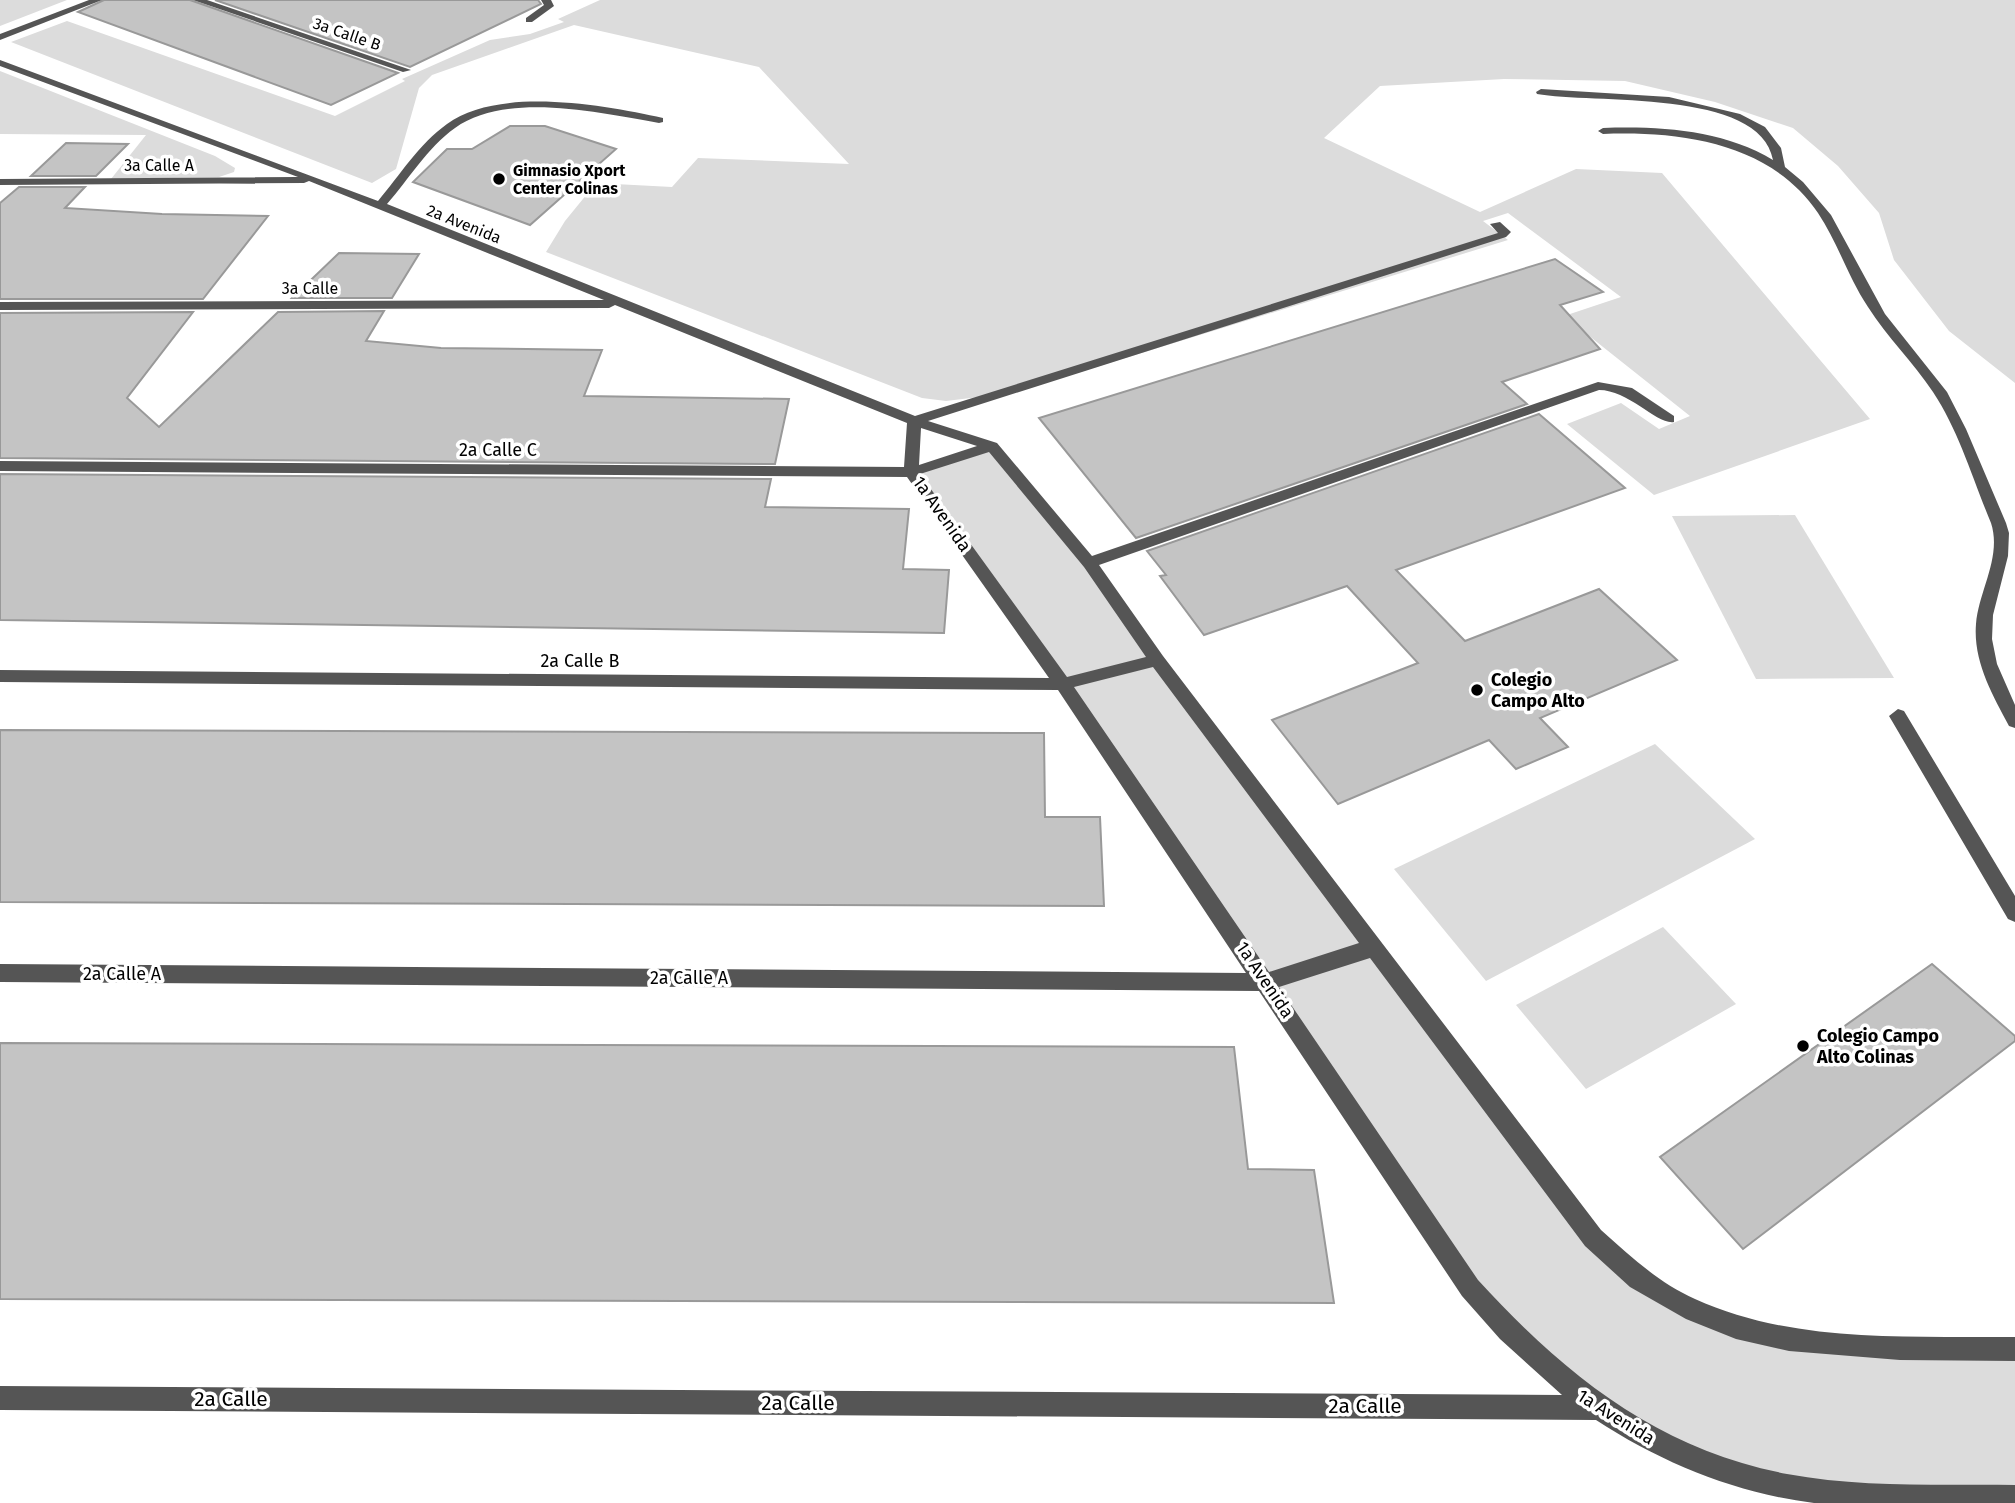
<svg xmlns="http://www.w3.org/2000/svg" width="2015" height="1503" viewBox="0 0 2015 1503" font-family="'Fira Sans',sans-serif">
	<style>
		.green { fill: #dcdcdc }
		.building { fill: #c4c4c4; stroke: #999; stroke-width: 2 }
		.lines { fill: none; stroke-linecap: round; stroke-linejoin: round }
		.minor { fill: #555; fill-rule: evenodd }
		.poi-dot { fill: #000; stroke: #fff; stroke-width: 2.5 }
		.labels { text-anchor: middle; dominant-baseline: central; stroke-width: 7; stroke-linejoin: round; paint-order: stroke }
		.far-street-label { font-size: 16px; fill: #000; stroke: #fff }
		.far-poi-label { font-size: 16px; font-weight: bold; fill: #000; stroke: #fff; text-anchor: start }
		.street-label { font-size: 18px; fill: #000; stroke: #fff }
		.poi-label { font-size: 18px; font-weight: bold; fill: #000; stroke: #fff; text-anchor: start }
		.near-street-label { font-size: 21px; fill: #000; stroke: #fff }
	</style>
	<rect width="100%" height="100%" fill="#fff"/>
	<g class="green">
		<polygon points="0,0 67,0 0,26"/>
		<polygon points="600,0 2015,0 2015,383 1949,331 1894,260 1879,213 1838,166 1793,128 1715,102 1625,81 1504,79 1380,86 1324,138 1480,212 1576,169 1662,173 1870,419 1654,495 1567,424 1621,403 1659,429 1690,416 1564,316 1621,297 1508,213 1483,221 1508,240 1012,393 946,401 922,398 546,252 565,221 596,183 672,187 698,158 849,164 759,67 574,25 432,75 419,88 396,169 372,183 11,42 67,21 335,116 405,81 402,79 490,40 530,34 564,22 558,19"/>
		<polygon points="0,71 215,156 235,168 234,172 219,177 111,179 146,135 0,134"/>
		<polygon points="992,446 1089,563 1593,1238 1724,1324 2015,1349 2015,1498 1845,1494 1686,1458 1507,1332 911,472"/>
		<polygon points="1795,515 1894,678 1756,679 1672,516"/>
		<polygon points="1655,744 1755,839 1486,981 1394,869"/>
		<polygon points="1663,927 1736,1004 1586,1089 1516,1005"/>
	</g>
	<g class="building">
		<polygon points="104,0 190,0 398,73 331,105 78,12"/>
		<polygon points="215,0 538,0 541,4 410,67"/>
		<polygon points="510,126 545,126 616,149 530,225 413,182 447,149 472,149"/>
		<polygon points="66,143 128,144 96,176 31,176"/>
		<polygon points="19,187 85,187 65,208 162,214 268,216 203,299 0,299 0,203"/>
		<polygon points="339,253 419,254 392,298 292,298"/>
		<polygon points="1555,259 1603,292 1560,305 1600,349 1502,382 1527,404 1136,538 1039,418"/>
		<polygon points="384,311 366,341 441,348 602,350 584,396 789,399 775,464 0,458 0,313 193,312 127,398 159,427 278,312"/>
		<polygon points="1539,414 1625,488 1396,570 1465,641 1599,589 1677,660 1540,718 1568,747 1516,769 1489,740 1338,804 1272,720 1418,663 1347,586 1204,635 1160,576 1166,575 1147,551"/>
		<polygon points="0,474 771,479 765,507 909,509 903,569 949,570 944,633 0,620"/>
		<polygon points="0,730 1044,733 1045,817 1100,817 1104,906 0,902"/>
		<polygon points="1932,964 2015,1036 2015,1041 1743,1249 1660,1157"/>
		<polygon points="0,1043 1234,1047 1248,1169 1314,1170 1334,1303 0,1299"/>
	</g>
	<g class="lines">
		<g class="minor">
			<polygon points="89,0 102,0 0,40 0,34"/>
			<polygon points="193,0 207,0 411,70 403,72"/>
			<polygon points="541,0 551,0 554,6 532,22 526,22 526,18 544,5"/>
			<path d="M0,60L378,201C400,175 419,144 447,124C498,86 604,105 663,118V122L659,123C601,113 506,91 455,128C427,148 409,179 387,204L915,416L1498,233L1490,224L1500,222L1511,232L1506,237L928,421L997,443L1092,556L1598,382L1632,388L1674,416V422C1657,425 1629,390 1599,390L1099,565L1163,656L1601,1230C1630,1256 1659,1283 1695,1299C1794,1344 1909,1336 2015,1337V1361L1900,1360L1789,1351L1736,1339L1686,1319L1630,1287L1585,1246L1370,958L1279,987L1478,1280C1565,1375 1657,1449 1787,1474C1862,1488 1939,1484 2015,1485V1503H1814C1735,1493 1662,1463 1596,1420L0,1410V1386L1562,1395L1500,1339L1462,1296L1259,991L0,982V964L1246,973L1058,690L0,682V670L1049,678L907,477L0,471V461L904,467L907,423L615,305L609,308L0,310V302L604,300L309,181L304,183L0,185V179L298,177L0,66ZM921,428L977,446L919,465ZM989,452L1084,567L1146,657L1067,677L920,474ZM1153,667L1359,943L1269,972L1074,687Z"/>
			<path d="M1541,89L1669,97L1740,114L1765,127L1781,148L1785,167L1803,182L1831,215L1885,314L1947,392L1966,429L2006,523L2009,533L2008,556L1993,615L1992,639L1997,664L2015,705V728L2009,726C1992,694 1973,661 1976,624C1979,590 2002,557 1991,523C1973,480 1959,431 1933,392C1913,362 1887,337 1868,307C1848,277 1838,243 1818,213C1771,143 1681,131 1603,134L1598,131L1603,128C1661,126 1723,130 1773,160C1761,88 1591,104 1537,94L1536,92Z"/>
			<polygon points="1898,709 1904,711 2015,896 2015,922 2008,919 1892,721 1889,716"/>
		</g>
	</g>
	<g class="poi-dot">
		<circle cx="499" cy="179" r="7"/>
		<circle cx="1477" cy="690" r="7"/>
		<circle cx="1803" cy="1046" r="7"/>
	</g>
	<g class="labels">
		<g class="far-street-label">
			<text transform="translate(347 34) rotate(19)">3a Calle B</text>
			<text x="159" y="165">3a Calle A</text>
			<text transform="translate(464 224) rotate(22)">2a Avenida</text>
			<text x="310" y="288">3a Calle</text>
		</g>
		<g class="far-poi-label">
			<text x="513" y="170">Gimnasio Xport<tspan x="513" dy="18">Center Colinas</tspan></text>
		</g>
		<g class="street-label">
			<text x="498" y="450">2a Calle C</text>
			<text transform="translate(942 514) rotate(55)">1a Avenida</text>
			<text x="580" y="661">2a Calle B</text>
			<text x="122" y="974">2a Calle A</text>
			<text x="689" y="978">2a Calle A</text>
			<text transform="translate(1265 980) rotate(56)">1a Avenida</text>
			<text transform="translate(1616 1417) rotate(32)">1a Avenida</text>
		</g>
		<g class="poi-label">
			<text x="1491" y="680">Colegio<tspan x="1491" dy="21">Campo Alto</tspan></text>
			<text x="1817" y="1036">Colegio Campo<tspan x="1817" dy="21">Alto Colinas</tspan></text>
		</g>
		<g class="near-street-label">
			<text x="231" y="1399">2a Calle</text>
			<text x="798" y="1403">2a Calle</text>
			<text x="1365" y="1406">2a Calle</text>
		</g>
	</g>
</svg>
